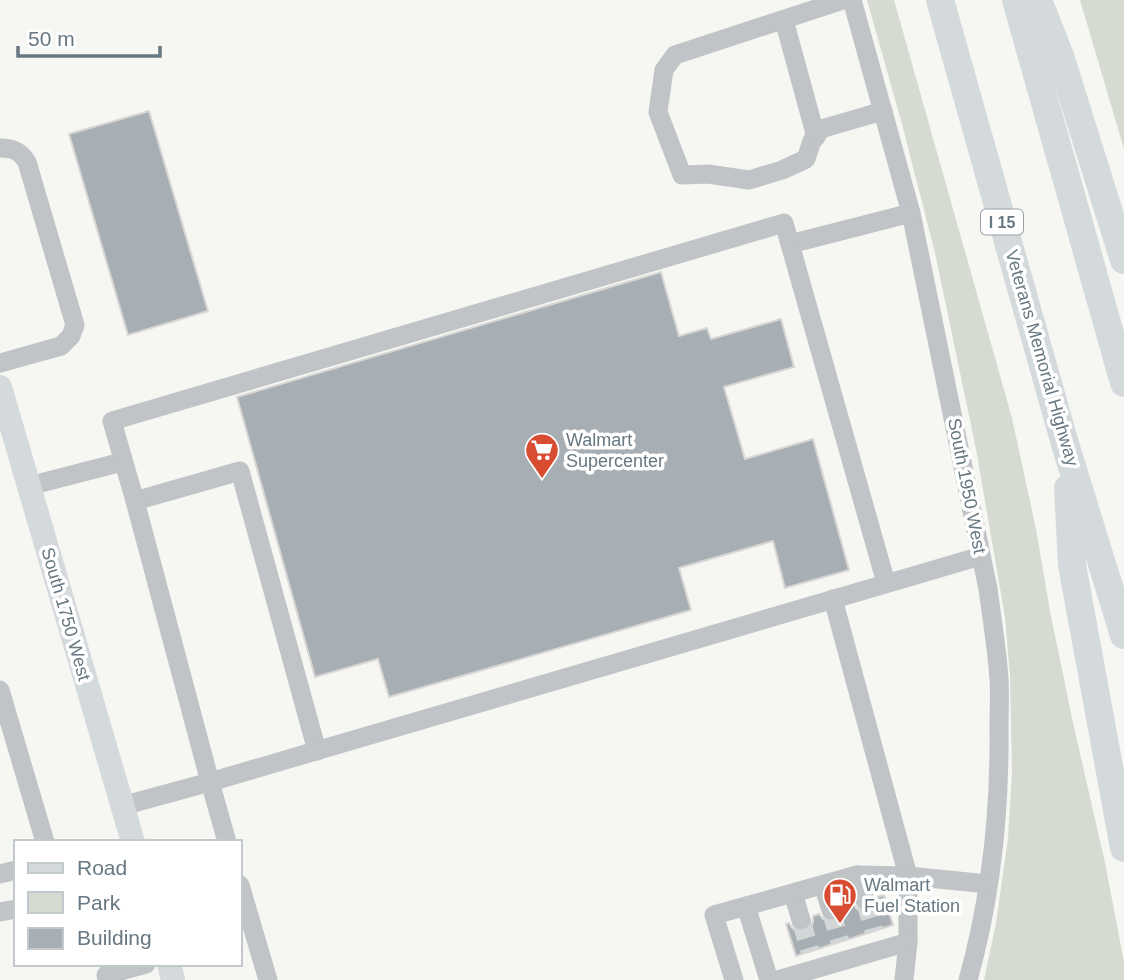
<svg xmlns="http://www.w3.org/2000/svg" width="1124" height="980" viewBox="0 0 1124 980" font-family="Helvetica,sans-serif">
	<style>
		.green { fill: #d6dbd2 }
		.building { fill: #a7afb4; stroke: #d8d7d6; stroke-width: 2 }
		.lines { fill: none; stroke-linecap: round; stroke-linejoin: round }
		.minor-tunnel { stroke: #d2d6d7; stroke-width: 19; stroke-dasharray: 19 10; stroke-linecap: butt }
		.minor { stroke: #c0c4c7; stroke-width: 19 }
		.major { stroke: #d4d9dc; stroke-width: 24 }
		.highway { stroke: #d4d9dc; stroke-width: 28 }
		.labels { text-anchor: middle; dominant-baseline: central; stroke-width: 7; stroke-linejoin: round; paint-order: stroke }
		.shield { fill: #fff; stroke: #95a0a8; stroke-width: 2 }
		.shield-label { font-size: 16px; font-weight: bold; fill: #677882 }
		.street-label { font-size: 18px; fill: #677882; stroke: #fff }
		.poi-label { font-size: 18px; fill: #677882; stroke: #fff; text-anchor: start }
	</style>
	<rect width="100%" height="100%" fill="#f6f6f3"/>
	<g class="green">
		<polygon points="867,0 894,0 1012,418 1036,529 1050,611 1072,718 1105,863 1124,962 1124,980 984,980 996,923 1008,838 1012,772 1010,676 1005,617 976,449 935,253 902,124"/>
		<polygon points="1080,0 1123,0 1124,2 1124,149"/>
	</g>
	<g class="building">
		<polygon points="149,111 208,311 128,335 69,134"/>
		<polygon points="661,272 679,336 707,328 711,339 781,319 794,367 724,387 745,459 813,439 849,570 785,588 773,541 679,568 691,610 389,697 378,659 315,677 237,397"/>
		<polygon points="884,895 893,925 796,956 786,924 789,923 792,928 798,932 805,931 809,929 813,923 813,916 819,914 823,919 828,922 834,922 840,918 843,912 843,907 853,904 857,909 863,912 868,912 874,908 877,902 877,897"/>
	</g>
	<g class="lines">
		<g class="minor-tunnel">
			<polyline points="865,900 874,931"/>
			<polyline points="831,910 840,942"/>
			<polyline points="801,920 810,951"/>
		</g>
		<g class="minor">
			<polyline points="843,0 675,55 664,70 658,112 682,175 708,174 749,180 782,170 806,159 812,141 821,129 883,111"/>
			<path d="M852,0L911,213L988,589C992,619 997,649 999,679C1000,695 999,711 999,727C1000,812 991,898 968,980"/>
			<polyline points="784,20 816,137"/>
			<path d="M0,148C13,148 20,151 27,162L75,325L71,336L61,346L0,363"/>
			<polyline points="790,244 911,213"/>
			<polyline points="29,486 122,462"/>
			<polyline points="135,501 240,471 317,751"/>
			<polyline points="833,599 908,876 908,942 904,980"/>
			<polyline points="0,690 45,842"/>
			<polyline points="122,806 210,782 981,556"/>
			<polyline points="227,842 210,782 135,501 112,421 784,223 886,583"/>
			<polyline points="0,874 16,870"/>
			<polyline points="857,875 865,900"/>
			<polyline points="240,885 268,980"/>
			<polyline points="823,885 831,910"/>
			<polyline points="793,893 801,920"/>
			<polyline points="746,906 769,980"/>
			<polyline points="0,912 16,909"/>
			<polyline points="107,980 106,975 146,964"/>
			<polyline points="734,980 714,915 857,875 908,876 988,884"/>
			<polyline points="777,980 908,942"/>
		</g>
		<g class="major">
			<polyline points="0,387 133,842"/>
			<polyline points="169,964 173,980"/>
		</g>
		<g class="highway">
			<polyline points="940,0 1065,444 1124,635"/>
			<polyline points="1016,0 1124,383"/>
			<polyline points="1038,0 1060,56 1124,260"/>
			<polyline points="1068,488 1072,565 1124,848"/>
		</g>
	</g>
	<defs>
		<g id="supermarket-pin" transform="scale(1.75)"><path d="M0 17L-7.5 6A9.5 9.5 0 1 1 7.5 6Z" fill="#d84c31" stroke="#fff"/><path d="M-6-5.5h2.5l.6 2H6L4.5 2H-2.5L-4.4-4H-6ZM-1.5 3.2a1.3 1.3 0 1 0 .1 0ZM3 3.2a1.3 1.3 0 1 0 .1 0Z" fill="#fff"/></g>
		<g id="fuel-pin" transform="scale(1.75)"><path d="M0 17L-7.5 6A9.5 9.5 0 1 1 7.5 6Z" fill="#d84c31" stroke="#fff"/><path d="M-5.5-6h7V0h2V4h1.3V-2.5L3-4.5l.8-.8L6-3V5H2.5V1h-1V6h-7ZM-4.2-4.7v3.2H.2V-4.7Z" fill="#fff"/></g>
	</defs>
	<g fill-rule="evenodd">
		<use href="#supermarket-pin" x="542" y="450"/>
		<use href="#fuel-pin" x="840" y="895"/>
	</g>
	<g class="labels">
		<rect class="shield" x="981" y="209.5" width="42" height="25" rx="5"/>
		<g class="shield-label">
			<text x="1002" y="222">I 15</text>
		</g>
		<g class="street-label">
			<text transform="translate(1042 358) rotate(74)">Veterans Memorial Highway</text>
			<text transform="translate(967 486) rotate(79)">South 1950 West</text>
			<text transform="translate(66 614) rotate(74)">South 1750 West</text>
		</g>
		<g class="poi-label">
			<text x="566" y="440">Walmart<tspan x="566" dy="21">Supercenter</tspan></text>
			<text x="864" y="885">Walmart<tspan x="864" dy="21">Fuel Station</tspan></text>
		</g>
	</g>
	<rect x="14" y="840" width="228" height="126" fill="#ffffff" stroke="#c2c9cd" stroke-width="2"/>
	<rect x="28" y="863" width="35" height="10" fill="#d4d9dc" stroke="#c2c9cd" stroke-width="2"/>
	<text x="77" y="875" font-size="21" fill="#677882">Road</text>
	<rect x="28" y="892" width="35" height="21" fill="#d6dbd2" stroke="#c2c9cd" stroke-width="2"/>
	<text x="77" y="910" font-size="21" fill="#677882">Park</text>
	<rect x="28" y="928" width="35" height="21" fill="#a7afb4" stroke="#c2c9cd" stroke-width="2"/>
	<text x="77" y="945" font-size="21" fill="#677882">Building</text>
	<path d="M18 46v10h142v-10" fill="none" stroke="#677882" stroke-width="3.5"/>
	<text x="28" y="46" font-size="21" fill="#677882" stroke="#ffffff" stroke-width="5" paint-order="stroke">50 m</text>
</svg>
